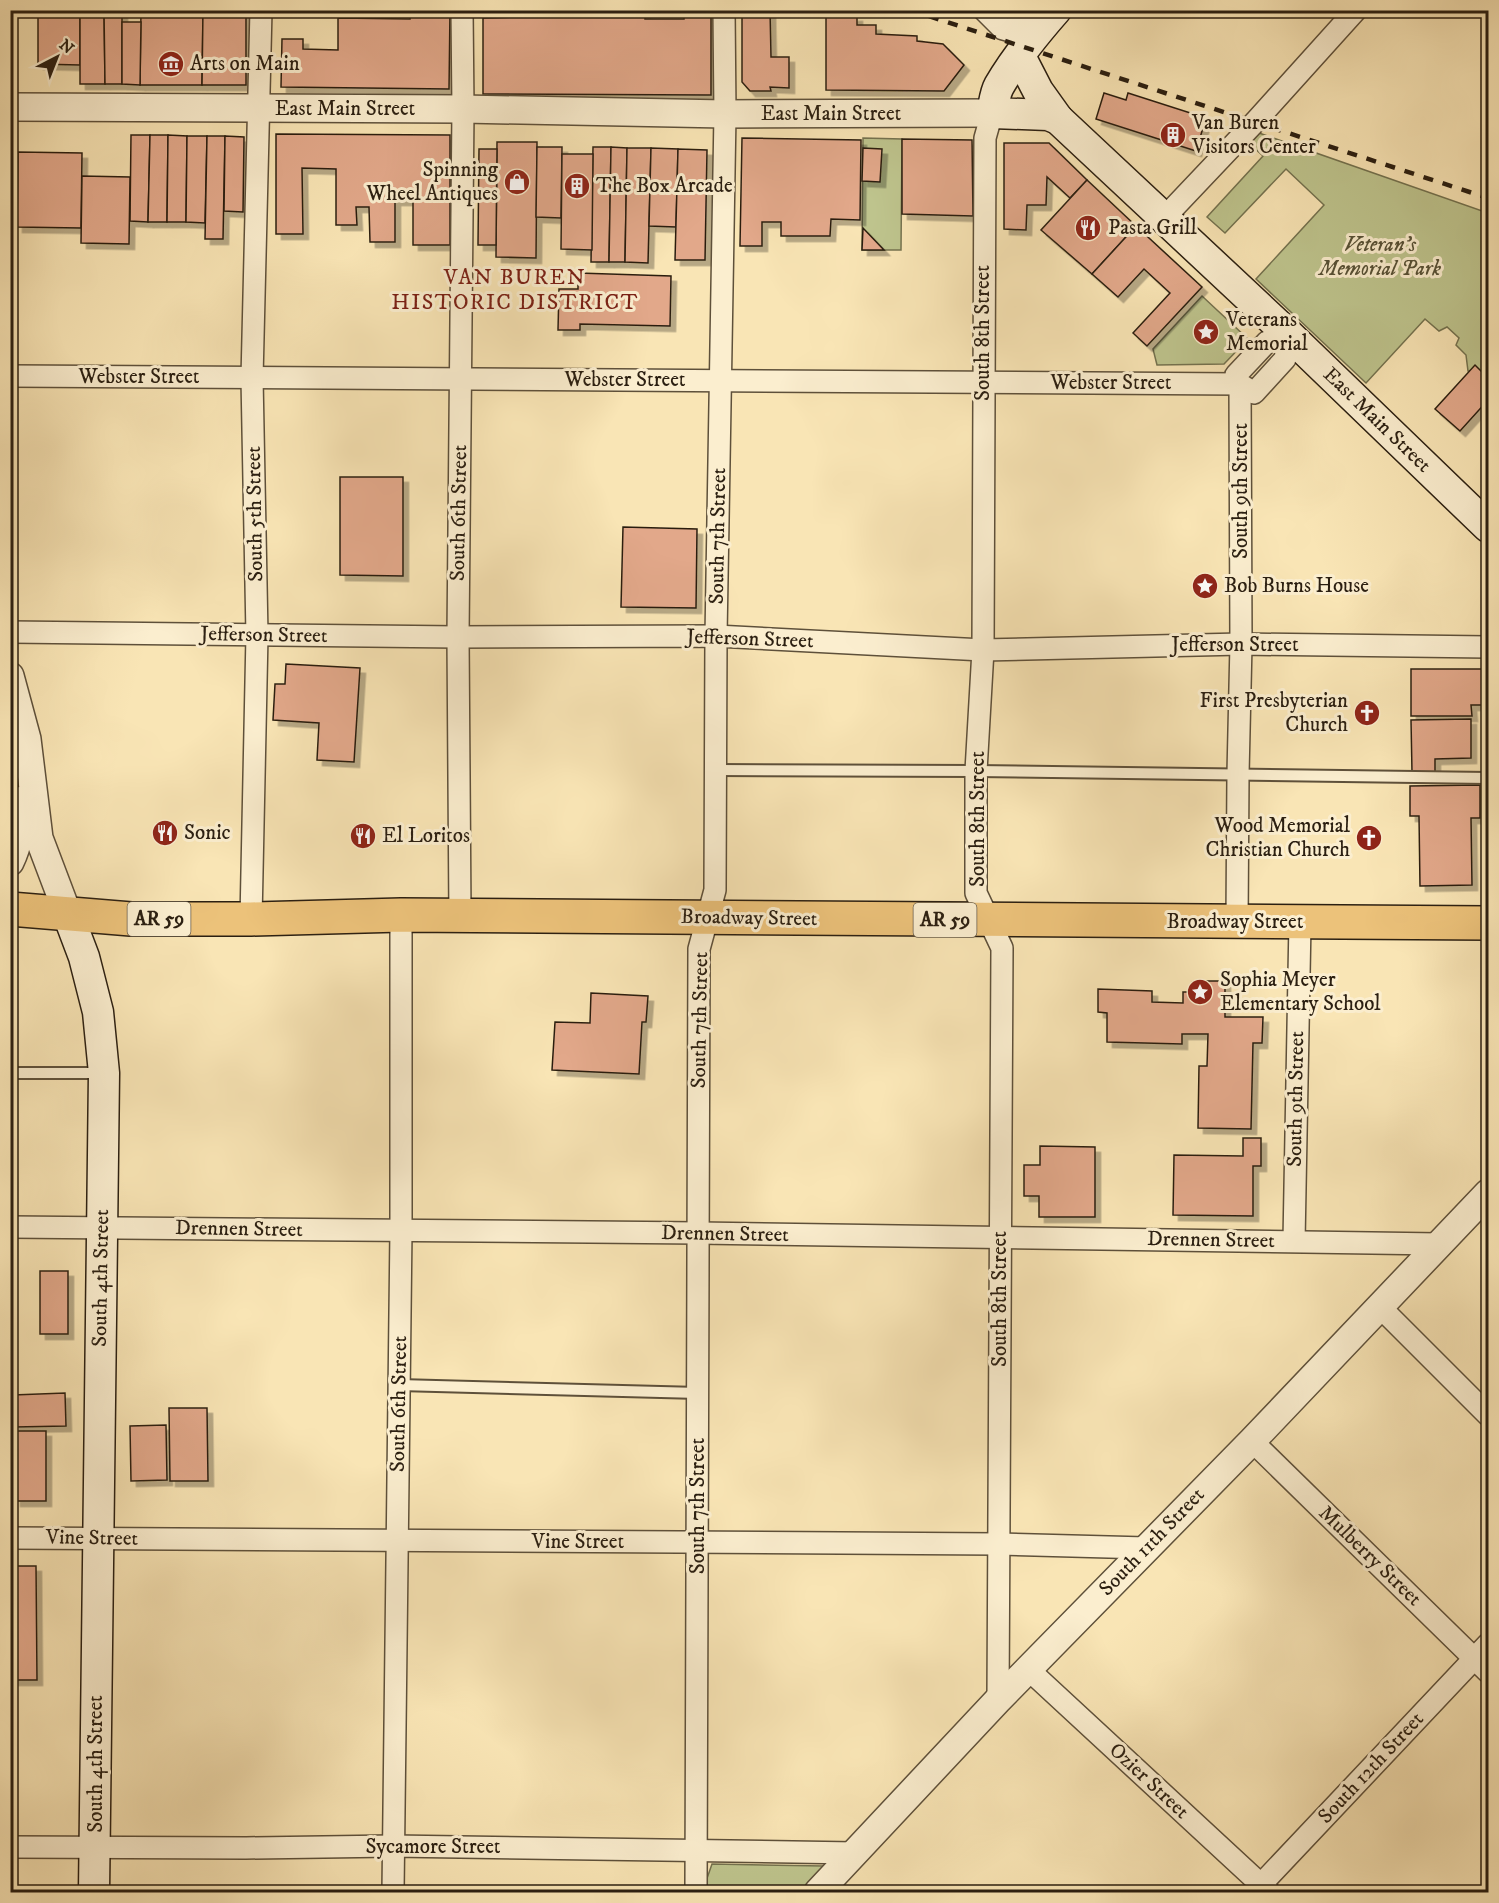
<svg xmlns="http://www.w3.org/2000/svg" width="1499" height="1903" viewBox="0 0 1499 1903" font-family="'IM FELL DW Pica',serif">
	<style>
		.green { fill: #bec48d; stroke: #74724f; stroke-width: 1.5 }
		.building { fill: #e2a88a; stroke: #2b1f11; stroke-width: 1.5; filter: url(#shadow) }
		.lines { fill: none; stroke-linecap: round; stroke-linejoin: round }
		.service-casing { stroke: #5e503a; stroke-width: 14 }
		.minor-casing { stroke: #5e503a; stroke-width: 24 }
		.tertiary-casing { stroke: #5e503a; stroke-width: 30 }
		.secondary-casing { stroke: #2b1f11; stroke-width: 33 }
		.primary-casing { stroke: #2b1f11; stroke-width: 36 }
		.service { stroke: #fbeecf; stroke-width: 10 }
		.minor { stroke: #fbeecf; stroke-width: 21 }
		.tertiary { stroke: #fbeecf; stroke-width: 27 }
		.secondary { stroke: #fbeecf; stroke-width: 30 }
		.primary { stroke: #ecc27a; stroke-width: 33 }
		.rail { stroke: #2b1f11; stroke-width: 4.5; stroke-dasharray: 10 10; stroke-linecap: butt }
		.labels { text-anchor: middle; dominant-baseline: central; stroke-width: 6; stroke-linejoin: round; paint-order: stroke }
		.shield { fill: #fbeecf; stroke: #695d4a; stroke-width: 1.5 }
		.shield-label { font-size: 20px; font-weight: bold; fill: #2b1f11 }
		.poi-label { font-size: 21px; fill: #2b1f11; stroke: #fbeecf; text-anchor: start }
		.street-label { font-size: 21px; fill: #2b1f11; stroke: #fbeecf }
		.park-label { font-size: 21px; font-style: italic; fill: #575136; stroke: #fbeecf }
		.neighbourhood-label { font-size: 22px; letter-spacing: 1.5px; fill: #7a1f14; stroke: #fbeecf }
	</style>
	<defs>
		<filter id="shadow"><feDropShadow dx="5.5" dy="5.5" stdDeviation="0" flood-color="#0004"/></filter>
	</defs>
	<rect width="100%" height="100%" fill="#f9e5b5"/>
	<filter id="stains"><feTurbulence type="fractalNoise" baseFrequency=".00333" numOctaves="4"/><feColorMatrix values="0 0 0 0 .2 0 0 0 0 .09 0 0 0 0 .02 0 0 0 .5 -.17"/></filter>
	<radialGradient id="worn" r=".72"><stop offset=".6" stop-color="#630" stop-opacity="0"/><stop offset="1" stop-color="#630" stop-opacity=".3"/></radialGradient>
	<g class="green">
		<polygon points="1259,133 1488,213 1488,371 1468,371 1466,355 1456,345 1459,338 1447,327 1439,331 1425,319 1366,383 1256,279 1324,205 1286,169 1225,233 1207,217 1263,156 1250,144"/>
		<polygon points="863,138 902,139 901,250 862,250"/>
		<polygon points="1202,296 1248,339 1224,364 1157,365 1153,349"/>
		<polygon points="712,1864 824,1866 827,1870 808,1892 704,1892 704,1887"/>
	</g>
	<g class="building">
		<polygon points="38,10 80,10 80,65 38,64"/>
		<polygon points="80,10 104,10 105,84 80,84"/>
		<polygon points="104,10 122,10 122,84 105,84"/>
		<polygon points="141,10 203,10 202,85 140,85"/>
		<polygon points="203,10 246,10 246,85 202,85"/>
		<polygon points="410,10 450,10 449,89 281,87 282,39 303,39 303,49 338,50 338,18 410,19"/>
		<polygon points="515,10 645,10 645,19 684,19 684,10 711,10 711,95 483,94 483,18 515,17"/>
		<polygon points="742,10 770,10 771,57 789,57 789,88 770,87 771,91 750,91 742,82"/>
		<polygon points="857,16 857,25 876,25 876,34 917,36 917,41 943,44 964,65 944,91 826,90 826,17"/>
		<polygon points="122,22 141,22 140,85 122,84"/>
		<polygon points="1104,93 1126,100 1128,93 1206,118 1196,151 1096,119"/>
		<polygon points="276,134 450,135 450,245 413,245 413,200 395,200 395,242 370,242 369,207 356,207 357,225 336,225 336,169 302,168 303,234 276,234"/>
		<polygon points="131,135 150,135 148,222 130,221"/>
		<polygon points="150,135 168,135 167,222 148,222"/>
		<polygon points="168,135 187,136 186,222 167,222"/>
		<polygon points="187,136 207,136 205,223 186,222"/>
		<polygon points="207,136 225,136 223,239 205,239"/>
		<polygon points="225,136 244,137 243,212 224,211"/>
		<polygon points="742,138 861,140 860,220 831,219 830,236 781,236 781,222 762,222 762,246 740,246"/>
		<polygon points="902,139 972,140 973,216 902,214"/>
		<polygon points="497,142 537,142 536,258 496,257"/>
		<polygon points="1004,143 1049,143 1087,180 1070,198 1047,177 1046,205 1027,205 1026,230 1004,229"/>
		<polygon points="537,147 562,147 561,218 536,217"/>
		<polygon points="593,147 611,147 609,262 591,262"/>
		<polygon points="611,147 627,148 625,262 609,262"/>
		<polygon points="627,148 651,148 648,263 625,262"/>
		<polygon points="651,148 678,149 676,227 649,226"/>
		<polygon points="863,148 882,149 880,182 862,181"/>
		<polygon points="479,149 497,149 496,245 478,245"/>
		<polygon points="678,149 707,150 705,260 675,260"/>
		<polygon points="18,152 82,153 81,228 17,227"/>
		<polygon points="562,154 593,154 592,250 561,249"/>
		<polygon points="82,176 130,177 129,244 81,243"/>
		<polygon points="1087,180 1136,226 1092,274 1041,230"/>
		<polygon points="1136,226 1202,287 1147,346 1133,333 1170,293 1144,269 1118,297 1092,274"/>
		<polygon points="863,228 884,250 862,250"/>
		<polygon points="578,273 671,276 670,326 580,324 580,330 558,330 559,289 578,289"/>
		<polygon points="1475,365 1488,378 1488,400 1460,431 1435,409"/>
		<polygon points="340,477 403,477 403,576 340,575"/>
		<polygon points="623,527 697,529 696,608 621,607"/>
		<polygon points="286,664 360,668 354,762 317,760 319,723 273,720 275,684 285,684"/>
		<polygon points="1411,669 1485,669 1485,705 1471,705 1472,716 1411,716"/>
		<polygon points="1471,719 1471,758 1435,759 1435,772 1412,772 1411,720"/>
		<polygon points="1480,785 1480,818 1471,818 1472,885 1420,886 1419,816 1410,816 1410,786"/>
		<polygon points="1198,981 1225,981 1225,1017 1263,1017 1262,1043 1253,1043 1251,1129 1198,1128 1199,1066 1207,1066 1208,1034 1182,1034 1182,1044 1107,1042 1107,1013 1098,1012 1098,989 1152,991 1152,1002 1183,1003 1183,992 1198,992"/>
		<polygon points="591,993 648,996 646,1022 642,1022 639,1074 552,1070 555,1022 590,1023"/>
		<polygon points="1243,1138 1261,1138 1261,1166 1253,1166 1253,1216 1173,1215 1174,1155 1243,1156"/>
		<polygon points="1040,1146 1095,1147 1095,1217 1039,1217 1039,1196 1024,1196 1024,1165 1040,1165"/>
		<rect x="40" y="1271" width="28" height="63"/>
		<polygon points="65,1393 66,1426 14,1427 13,1395"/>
		<polygon points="169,1408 207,1408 208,1481 170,1481"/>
		<polygon points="166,1425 167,1480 131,1481 130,1426"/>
		<polygon points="10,1431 46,1431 46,1501 15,1501 15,1481 10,1481"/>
		<polygon points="10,1566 36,1566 37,1680 10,1680"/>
		<rect x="14" y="1887" width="20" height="5"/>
	</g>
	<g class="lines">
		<g class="service-casing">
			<g id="service">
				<polyline points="717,770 976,771 1488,778"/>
				<polyline points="10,1073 104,1073"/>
				<polyline points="399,1385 699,1393"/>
			</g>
		</g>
		<g class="minor-casing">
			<g id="minor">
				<polyline points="984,10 1003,29 1032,37"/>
				<polyline points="1014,10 1032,37"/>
				<polyline points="992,113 985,138 983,650 976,771 976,893 1002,948 998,1700"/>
				<polyline points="1164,218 1255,122 1356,10"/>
				<polygon points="1289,335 1285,359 1254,393 1240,384 1236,375 1267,342"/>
				<polyline points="10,376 1240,384"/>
				<polyline points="10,632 458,637 716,636 983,650 1241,644 1488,647"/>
				<polyline points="460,916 458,637 463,109 462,10"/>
				<polyline points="251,919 257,635 252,378 261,10"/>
				<polyline points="1237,922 1238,774 1241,644 1240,384"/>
				<polyline points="10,1227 699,1233 1439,1244"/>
				<polyline points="1294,1241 1300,922"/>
				<polyline points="1379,1306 1488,1415"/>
				<polyline points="1252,1441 1488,1672"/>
				<polyline points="10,1538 999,1544 1146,1548"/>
				<polyline points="1029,1670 1269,1892"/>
				<polyline points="10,1847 246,1848 393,1846 855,1853"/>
				<polyline points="393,1892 401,1230 401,915"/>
				<polyline points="696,1892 699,949 715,890 716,636 725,114 724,10"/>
				<polyline points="1254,1892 1488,1644"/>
			</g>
		</g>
		<g class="tertiary-casing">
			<g id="tertiary">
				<polyline points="10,107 463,109 725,114 992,113"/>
				<polyline points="10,676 27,739 39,838 67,912"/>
				<path d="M10,862C20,842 21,822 23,800"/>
				<polyline points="818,1892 998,1700 1252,1441 1488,1193"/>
			</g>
		</g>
		<g class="secondary-casing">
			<g id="secondary">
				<path d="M1056,10C1035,34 1015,58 999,86C995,93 994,104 992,113L1048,115L1058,119L1289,335L1488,527"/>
				<polyline points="1020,56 1038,91 1058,119"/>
				<polyline points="67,912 84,957 98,1012 104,1073 94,1892"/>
			</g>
		</g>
		<g class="primary-casing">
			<polyline id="primary" points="10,909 131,919 251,919 401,915 1488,923"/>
		</g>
		<use href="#service" class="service"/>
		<use href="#minor" class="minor"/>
		<use href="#tertiary" class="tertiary"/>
		<use href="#secondary" class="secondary"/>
		<use href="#primary" class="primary"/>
		<polyline class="rail" points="910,10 1488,198"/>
	</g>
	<defs>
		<g id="museum-disc" transform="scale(1.35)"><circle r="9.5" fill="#8f2418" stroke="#fbeecf"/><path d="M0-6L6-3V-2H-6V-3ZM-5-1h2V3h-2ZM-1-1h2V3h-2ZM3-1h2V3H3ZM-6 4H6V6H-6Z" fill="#fff"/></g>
		<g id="building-disc" transform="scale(1.35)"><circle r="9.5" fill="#8f2418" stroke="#fbeecf"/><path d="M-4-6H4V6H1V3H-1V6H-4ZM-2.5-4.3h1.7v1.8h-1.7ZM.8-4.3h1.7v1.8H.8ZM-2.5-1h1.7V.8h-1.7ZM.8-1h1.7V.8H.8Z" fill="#fff"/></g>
		<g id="shop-disc" transform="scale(1.35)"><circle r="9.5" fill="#8f2418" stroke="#fbeecf"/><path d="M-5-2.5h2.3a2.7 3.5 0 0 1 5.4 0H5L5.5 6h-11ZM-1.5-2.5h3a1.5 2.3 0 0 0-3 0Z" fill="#fff"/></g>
		<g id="restaurant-disc" transform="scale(1.35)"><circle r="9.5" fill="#8f2418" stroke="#fbeecf"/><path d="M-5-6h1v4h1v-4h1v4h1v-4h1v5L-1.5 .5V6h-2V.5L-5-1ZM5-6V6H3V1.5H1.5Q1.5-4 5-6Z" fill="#fff"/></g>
		<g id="sight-disc" transform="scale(1.35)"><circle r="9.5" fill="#8f2418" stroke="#fbeecf"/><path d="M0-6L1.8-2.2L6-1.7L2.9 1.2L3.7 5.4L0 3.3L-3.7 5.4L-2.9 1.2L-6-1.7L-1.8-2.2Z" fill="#fff"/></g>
		<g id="church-disc" transform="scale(1.35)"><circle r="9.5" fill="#8f2418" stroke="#fbeecf"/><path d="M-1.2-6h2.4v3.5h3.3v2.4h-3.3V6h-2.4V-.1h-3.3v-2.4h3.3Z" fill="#fff"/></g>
	</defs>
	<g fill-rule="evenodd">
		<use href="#museum-disc" x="171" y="64"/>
		<use href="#building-disc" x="1173" y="135"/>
		<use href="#shop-disc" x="517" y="182"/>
		<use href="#building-disc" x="577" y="186"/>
		<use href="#restaurant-disc" x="1088" y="228"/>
		<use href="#sight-disc" x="1206" y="332"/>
		<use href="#sight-disc" x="1205" y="586"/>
		<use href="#church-disc" x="1367" y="713"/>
		<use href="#restaurant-disc" x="165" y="833"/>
		<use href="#restaurant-disc" x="363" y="836"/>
		<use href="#church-disc" x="1369" y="838"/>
		<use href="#sight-disc" x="1200" y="992"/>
	</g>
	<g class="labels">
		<g class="shield">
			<rect x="127.5" y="902" width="63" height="34" rx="4.5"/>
			<rect x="913.5" y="903" width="63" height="34" rx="4.5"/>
		</g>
		<g class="shield-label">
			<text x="159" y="919">AR 59</text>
			<text x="945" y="920">AR 59</text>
		</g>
		<g class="poi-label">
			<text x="190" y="64">Arts on Main</text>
			<text x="1192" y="123">Van Buren<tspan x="1192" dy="24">Visitors Center</tspan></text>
			<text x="498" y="170" text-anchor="end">Spinning<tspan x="498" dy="24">Wheel Antiques</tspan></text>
			<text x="596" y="186">The Box Arcade</text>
			<text x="1108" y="228">Pasta Grill</text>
			<text x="1226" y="320">Veterans<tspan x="1226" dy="24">Memorial</tspan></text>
			<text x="1224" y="586">Bob Burns House</text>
			<text x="1348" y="701" text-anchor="end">First Presbyterian<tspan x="1348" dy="24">Church</tspan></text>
			<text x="1350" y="826" text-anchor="end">Wood Memorial<tspan x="1350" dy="24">Christian Church</tspan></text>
			<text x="184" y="833">Sonic</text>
			<text x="382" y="836">El Loritos</text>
			<text x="1220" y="980">Sophia Meyer<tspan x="1220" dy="24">Elementary School</tspan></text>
		</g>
		<g class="street-label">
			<text x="345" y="109">East Main Street</text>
			<text x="831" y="114">East Main Street</text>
			<text transform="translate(983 333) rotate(-90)">South 8th Street</text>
			<text x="139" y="377">Webster Street</text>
			<text x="625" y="380">Webster Street</text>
			<text x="1111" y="383">Webster Street</text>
			<text transform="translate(1377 420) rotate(44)">East Main Street</text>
			<text transform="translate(1241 491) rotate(-90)">South 9th Street</text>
			<text transform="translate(459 513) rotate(-89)">South 6th Street</text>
			<text transform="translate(255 514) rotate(-91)">South 5th Street</text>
			<text transform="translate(718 536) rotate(-89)">South 7th Street</text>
			<text transform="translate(264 635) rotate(1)">Jefferson Street</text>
			<text transform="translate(750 639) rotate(2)">Jefferson Street</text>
			<text x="1235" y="645">Jefferson Street</text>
			<text transform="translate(978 819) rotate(-90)">South 8th Street</text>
			<text transform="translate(749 918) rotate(1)">Broadway Street</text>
			<text x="1235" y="922">Broadway Street</text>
			<text transform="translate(700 1020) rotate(-89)">South 7th Street</text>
			<text transform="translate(1296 1099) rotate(-89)">South 9th Street</text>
			<text transform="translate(239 1229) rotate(1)">Drennen Street</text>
			<text transform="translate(725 1234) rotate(1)">Drennen Street</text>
			<text transform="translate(1211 1240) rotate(1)">Drennen Street</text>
			<text transform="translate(101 1278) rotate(-89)">South 4th Street</text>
			<text transform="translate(1000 1299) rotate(-90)">South 8th Street</text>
			<text transform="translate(399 1404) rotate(-89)">South 6th Street</text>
			<text transform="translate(698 1506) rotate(-90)">South 7th Street</text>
			<text transform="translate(92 1538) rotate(1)">Vine Street</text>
			<text x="578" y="1542">Vine Street</text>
			<text transform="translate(1152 1542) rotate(-46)">South 11th Street</text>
			<text transform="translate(1370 1556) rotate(44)">Mulberry Street</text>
			<text transform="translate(96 1764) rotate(-90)">South 4th Street</text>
			<text transform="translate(1371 1768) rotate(-47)">South 12th Street</text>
			<text transform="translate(1149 1781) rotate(43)">Ozier Street</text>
			<text x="433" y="1847">Sycamore Street</text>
		</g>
		<g class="park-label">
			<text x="1380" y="245">Veteran's<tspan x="1380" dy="24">Memorial Park</tspan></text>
		</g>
		<g class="neighbourhood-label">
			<text x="515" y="277">VAN BUREN<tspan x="515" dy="25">HISTORIC DISTRICT</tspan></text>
		</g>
	</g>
	<rect width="1499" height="1903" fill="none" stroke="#f9e5b5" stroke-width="36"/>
	<rect x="12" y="12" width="1475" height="1879" fill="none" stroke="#2b1f11" stroke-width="3"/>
	<rect x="18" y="18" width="1463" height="1867" fill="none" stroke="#2b1f11" stroke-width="1.5"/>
	<g transform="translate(57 57) rotate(42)" stroke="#fbeecf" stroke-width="4.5" paint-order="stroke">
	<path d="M0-4.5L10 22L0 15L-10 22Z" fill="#2b1f11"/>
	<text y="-9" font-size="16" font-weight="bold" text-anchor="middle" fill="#2b1f11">N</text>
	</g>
	<rect width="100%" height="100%" filter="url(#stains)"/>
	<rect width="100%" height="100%" fill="url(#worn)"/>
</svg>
